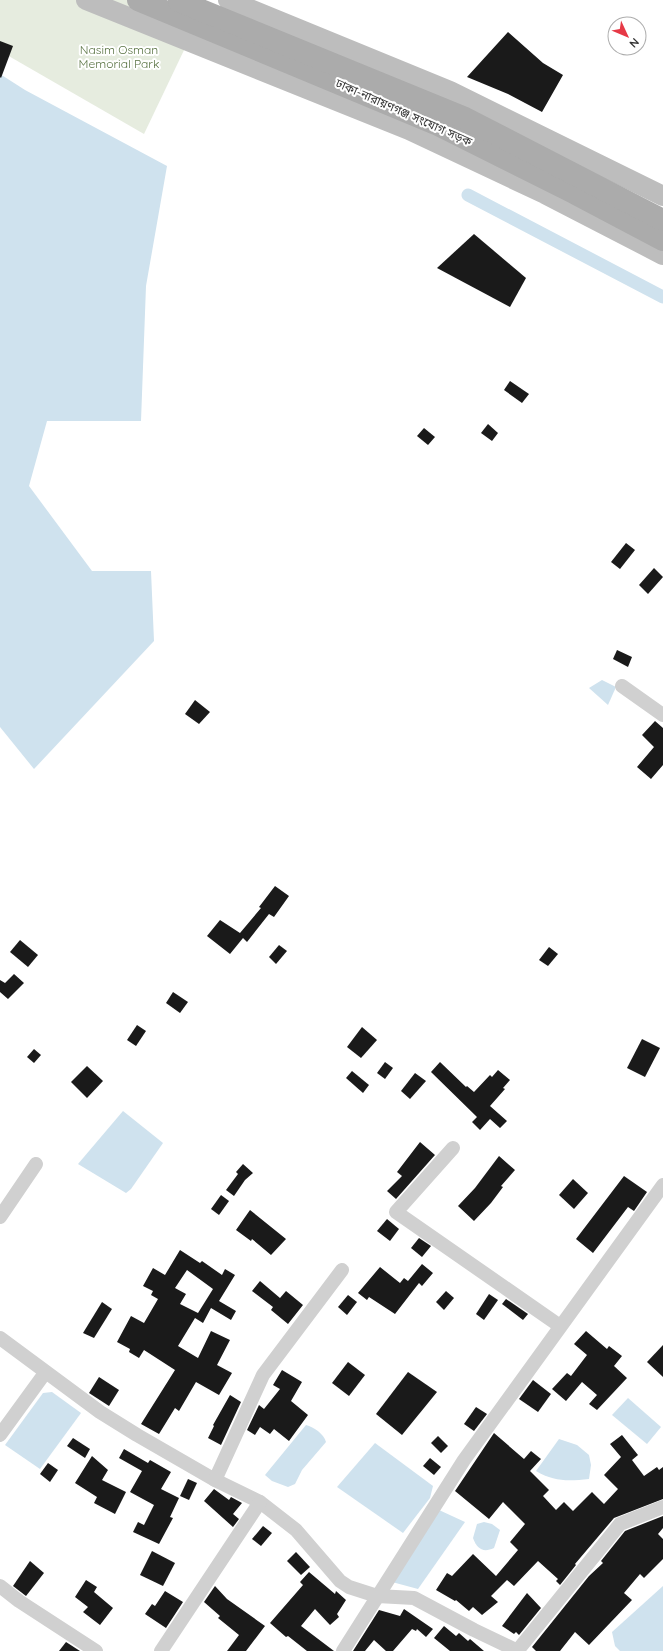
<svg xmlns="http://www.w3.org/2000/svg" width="663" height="1651" viewBox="0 0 663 1651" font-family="Quicksand,'Noto Sans Bengali',sans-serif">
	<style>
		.green { fill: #e6ecdf }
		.water { fill: #cfe2ee }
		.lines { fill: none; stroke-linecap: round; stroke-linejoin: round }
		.canal { stroke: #cfe2ee; stroke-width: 13 }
		.building { fill: #1a1a1a; fill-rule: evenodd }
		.street { stroke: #d0d0d0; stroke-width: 14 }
		.secondary { stroke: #bdbdbd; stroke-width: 20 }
		.primary { stroke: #ababab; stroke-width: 22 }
		.labels { text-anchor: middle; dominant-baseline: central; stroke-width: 4; stroke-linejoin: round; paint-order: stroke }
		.park-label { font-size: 12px; fill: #56703f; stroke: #fff }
		.street-label { font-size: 12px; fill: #333; stroke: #fff }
	</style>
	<rect width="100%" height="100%" fill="#fff"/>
	<polygon class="green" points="0,0 132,0 196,25 144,134 0,51"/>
	<g class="water">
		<polygon points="0,74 25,90 167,166 146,286 141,421 47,421 29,486 92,571 151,571 154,641 34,769 0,727"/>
		<polygon points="602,680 616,687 608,705 589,688"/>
		<polygon points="123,1111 163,1143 131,1189 126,1193 78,1164"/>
		<polygon points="52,1392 81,1413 40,1469 5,1445 43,1393"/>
		<polygon points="628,1398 661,1427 647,1444 612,1415"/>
		<path d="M306,1425C314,1427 324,1434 326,1442L302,1470L295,1484L288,1487L272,1481L265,1475Z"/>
		<path d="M559,1439L577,1445L589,1455L591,1465L589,1479C569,1481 554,1482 536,1471Z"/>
		<polygon points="375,1443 433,1486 430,1498 403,1533 337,1487"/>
		<polygon points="439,1510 465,1522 418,1589 392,1582"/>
		<path d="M484,1522L492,1524L500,1530L494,1548C483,1553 477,1549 473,1538L477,1524Z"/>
		<polygon points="663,1586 663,1651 620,1651 615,1646 612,1632"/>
	</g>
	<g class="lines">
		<polyline class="canal" points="468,195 663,297"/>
	</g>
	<g class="building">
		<polygon points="508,32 543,63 563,75 542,112 508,94 467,77"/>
		<polygon points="0,41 13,46 1,78 0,77"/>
		<polygon points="474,234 526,278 510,307 437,268"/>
		<polygon points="510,381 529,394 522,403 504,390"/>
		<polygon points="488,424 498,433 492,441 481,433"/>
		<polygon points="424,428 435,437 428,445 417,436"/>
		<polygon points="626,543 635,550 620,569 611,562"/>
		<polygon points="654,568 663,577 648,594 639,585"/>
		<polygon points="617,650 632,657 628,667 613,659"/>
		<polygon points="195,700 210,712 199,724 185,714"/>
		<polygon points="655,721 663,728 663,765 651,779 637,767 654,747 642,735"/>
		<polygon points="275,886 289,896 274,917 269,914 247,942 243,938 230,954 207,936 220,920 240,933 261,908 259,907"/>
		<polygon points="20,940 38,955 28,967 10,952"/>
		<polygon points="279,945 287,951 276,964 269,957"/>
		<polygon points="549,947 558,954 548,966 539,960"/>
		<polygon points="14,974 24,983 8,999 0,992 0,980 5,983"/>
		<polygon points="173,992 188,1002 180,1013 166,1003"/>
		<polygon points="137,1025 146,1031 136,1046 127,1040"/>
		<polygon points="362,1027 377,1040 361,1058 347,1047"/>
		<polygon points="642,1039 660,1048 645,1077 627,1068"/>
		<polygon points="34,1049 41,1055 34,1063 27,1057"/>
		<polygon points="385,1062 393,1068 385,1079 377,1073"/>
		<polygon points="440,1062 466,1087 467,1086 474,1092 490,1075 492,1077 498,1070 510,1080 503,1088 505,1089 490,1106 507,1121 500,1128 490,1119 480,1130 472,1122 477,1117 431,1072"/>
		<polygon points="87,1066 103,1081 87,1098 71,1082"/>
		<polygon points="352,1071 369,1085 363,1093 346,1078"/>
		<polygon points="415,1073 426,1081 410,1099 401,1091"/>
		<polygon points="420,1142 435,1155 396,1199 387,1191 402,1176 397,1172"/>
		<polygon points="499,1156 515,1170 501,1186 503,1187 491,1203 474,1221 458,1206 475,1188"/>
		<polygon points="243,1164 253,1173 245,1180 234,1196 226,1190 238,1174 236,1172"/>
		<polygon points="624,1176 647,1192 634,1211 628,1207 593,1253 576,1239"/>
		<polygon points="573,1179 588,1193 574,1209 559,1195"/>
		<polygon points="221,1195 229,1201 219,1215 211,1209"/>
		<polygon points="250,1210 286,1239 271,1255 252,1239 251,1241 236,1230"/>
		<polygon points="387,1219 399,1229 390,1241 377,1231"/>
		<polygon points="419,1238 431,1246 422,1257 411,1248"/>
		<path d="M180,1250L200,1263L202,1261L222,1275L225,1269L235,1275L219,1301L236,1311L231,1320L211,1308L203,1323L195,1318L178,1346L198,1358L211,1331L230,1340L217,1365L232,1373L219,1395L196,1382L179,1411L175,1408L159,1434L141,1424L175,1370L144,1350L139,1358L129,1352L130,1349L117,1342L131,1316L144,1323L158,1299L151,1295L153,1291L143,1286L153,1268L165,1275ZM187,1270L213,1289L198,1313L180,1304L186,1294L175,1288Z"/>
		<polygon points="422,1264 433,1273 422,1286 419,1283 395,1314 369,1297 367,1300 358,1293 380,1267 400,1283 404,1278 408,1281"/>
		<polygon points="260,1281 280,1298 286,1291 303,1305 288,1324 271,1310 273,1307 252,1291"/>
		<polygon points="446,1291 454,1298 444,1310 436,1302"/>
		<polygon points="489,1294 498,1300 484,1320 476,1314"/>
		<polygon points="348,1295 357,1302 347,1315 338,1307"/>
		<polygon points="506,1299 528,1314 523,1320 502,1304"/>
		<polygon points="102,1302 112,1309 94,1338 83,1333"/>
		<polygon points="586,1331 607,1349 609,1346 622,1356 614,1366 627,1378 597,1410 589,1404 597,1395 582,1382 566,1401 552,1389 567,1373 571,1376 587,1355 574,1344"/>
		<polygon points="663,1345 663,1377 647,1362"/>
		<polygon points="348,1362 365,1375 349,1396 332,1383"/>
		<polygon points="282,1370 302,1382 291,1401 308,1415 289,1441 274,1429 270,1434 260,1427 255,1435 247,1430 259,1405 264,1409 280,1389 273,1385"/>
		<polygon points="408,1372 437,1392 402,1435 376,1414"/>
		<polygon points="99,1377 119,1390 109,1406 89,1393"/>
		<polygon points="533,1380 551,1394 538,1412 519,1399"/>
		<polygon points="230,1395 241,1402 221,1445 208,1438 214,1426 213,1425"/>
		<polygon points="476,1407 487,1414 474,1431 464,1424"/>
		<polygon points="494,1433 524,1459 531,1451 541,1459 530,1471 549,1490 543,1496 556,1510 564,1502 573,1511 592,1492 604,1504 618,1489 604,1475 621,1457 610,1444 622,1435 638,1455 632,1460 644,1476 657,1467 659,1470 663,1467 663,1499 614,1518 575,1564 576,1565 560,1585 556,1581 558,1579 538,1561 514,1586 507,1580 491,1596 498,1602 482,1615 473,1607 469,1611 456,1600 455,1601 436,1590 447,1573 452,1576 473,1554 496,1576 518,1550 510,1542 525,1524 503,1502 489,1519 455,1491"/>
		<polygon points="438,1436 448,1446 441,1453 431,1443"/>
		<polygon points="73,1438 90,1449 85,1458 67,1446"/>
		<polygon points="124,1449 148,1463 150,1460 171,1472 161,1489 179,1498 170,1517 173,1518 159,1544 133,1532 138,1522 144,1525 154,1505 130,1492 142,1471 119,1458"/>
		<polygon points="92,1456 108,1470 102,1480 126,1492 115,1514 94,1503 97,1497 75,1483"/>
		<polygon points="430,1458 441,1467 434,1475 423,1466"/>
		<polygon points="48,1463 58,1470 50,1482 40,1474"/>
		<polygon points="188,1479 197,1483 189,1500 180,1496"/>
		<polygon points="214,1489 229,1500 231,1497 242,1503 233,1514 239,1519 233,1527 204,1501"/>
		<polygon points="663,1516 663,1528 658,1534 663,1539 663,1559 644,1578 640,1574 624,1593 632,1600 589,1645 575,1632 560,1651 536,1651 532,1647 589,1576 603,1563 601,1561 625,1531"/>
		<polygon points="263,1526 272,1533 261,1546 252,1539"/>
		<polygon points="152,1551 175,1563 163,1586 140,1575"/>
		<polygon points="296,1552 310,1567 301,1575 287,1561"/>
		<polygon points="30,1561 44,1573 26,1596 13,1586"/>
		<polygon points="309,1572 335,1594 336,1591 346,1600 337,1614 339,1617 330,1625 315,1609 301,1626 334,1651 307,1651 288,1636 286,1637 270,1623 303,1585 300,1582"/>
		<polygon points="86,1580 97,1587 94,1592 113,1608 100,1625 83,1612 88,1607 75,1597"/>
		<polygon points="215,1586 227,1599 265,1626 246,1651 227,1651 239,1635 218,1618 220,1616 204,1602"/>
		<polygon points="165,1591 183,1602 166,1628 145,1614 152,1604 155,1606"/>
		<polygon points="527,1593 541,1608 519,1635 516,1632 514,1634 502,1626"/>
		<polygon points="404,1609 433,1629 426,1637 417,1629 416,1631 412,1629 393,1651 386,1651 374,1640 365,1651 353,1651 379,1610 400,1616"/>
		<polygon points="444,1626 456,1636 459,1633 468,1641 470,1639 484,1651 450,1651 434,1638"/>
		<polygon points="66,1642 80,1651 59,1651"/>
	</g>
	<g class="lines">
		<g class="street">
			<polyline points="622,686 663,715"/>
			<polyline points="453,1148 396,1212 560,1326"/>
			<polyline points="0,1217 36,1164"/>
			<polyline points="0,1338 100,1412 137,1435 215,1480 260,1502 296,1530 340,1581 349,1587 377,1596 414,1598 474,1630 518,1651"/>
			<polyline points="0,1435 45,1373"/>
			<polyline points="215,1480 263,1375 342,1270"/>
			<polyline points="0,1586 19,1601 96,1651"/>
			<polyline points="518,1650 620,1524 663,1507"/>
			<polyline points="161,1651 260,1502"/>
			<polyline points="343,1651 464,1460 663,1185"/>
		</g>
		<g class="secondary">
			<polyline points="86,0 409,130 545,194 663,255"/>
			<polyline points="228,0 450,91 663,196"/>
		</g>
		<g class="primary">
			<polyline points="138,0 436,124 574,193 663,240"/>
			<polyline points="179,1 465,118 663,220"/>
		</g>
	</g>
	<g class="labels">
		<g class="park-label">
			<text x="119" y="49">Nasim Osman<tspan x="119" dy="14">Memorial Park</tspan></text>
		</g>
		<g class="street-label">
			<text transform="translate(404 112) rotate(24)">ঢাকা-নারায়ণগঞ্জ সংযোগ সড়ক</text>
		</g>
	</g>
	<g transform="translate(627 36) rotate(134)"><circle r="19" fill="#ffffff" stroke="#adadad"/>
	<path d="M0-3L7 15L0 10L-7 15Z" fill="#e63946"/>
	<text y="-6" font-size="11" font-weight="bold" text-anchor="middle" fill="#333333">N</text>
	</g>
</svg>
